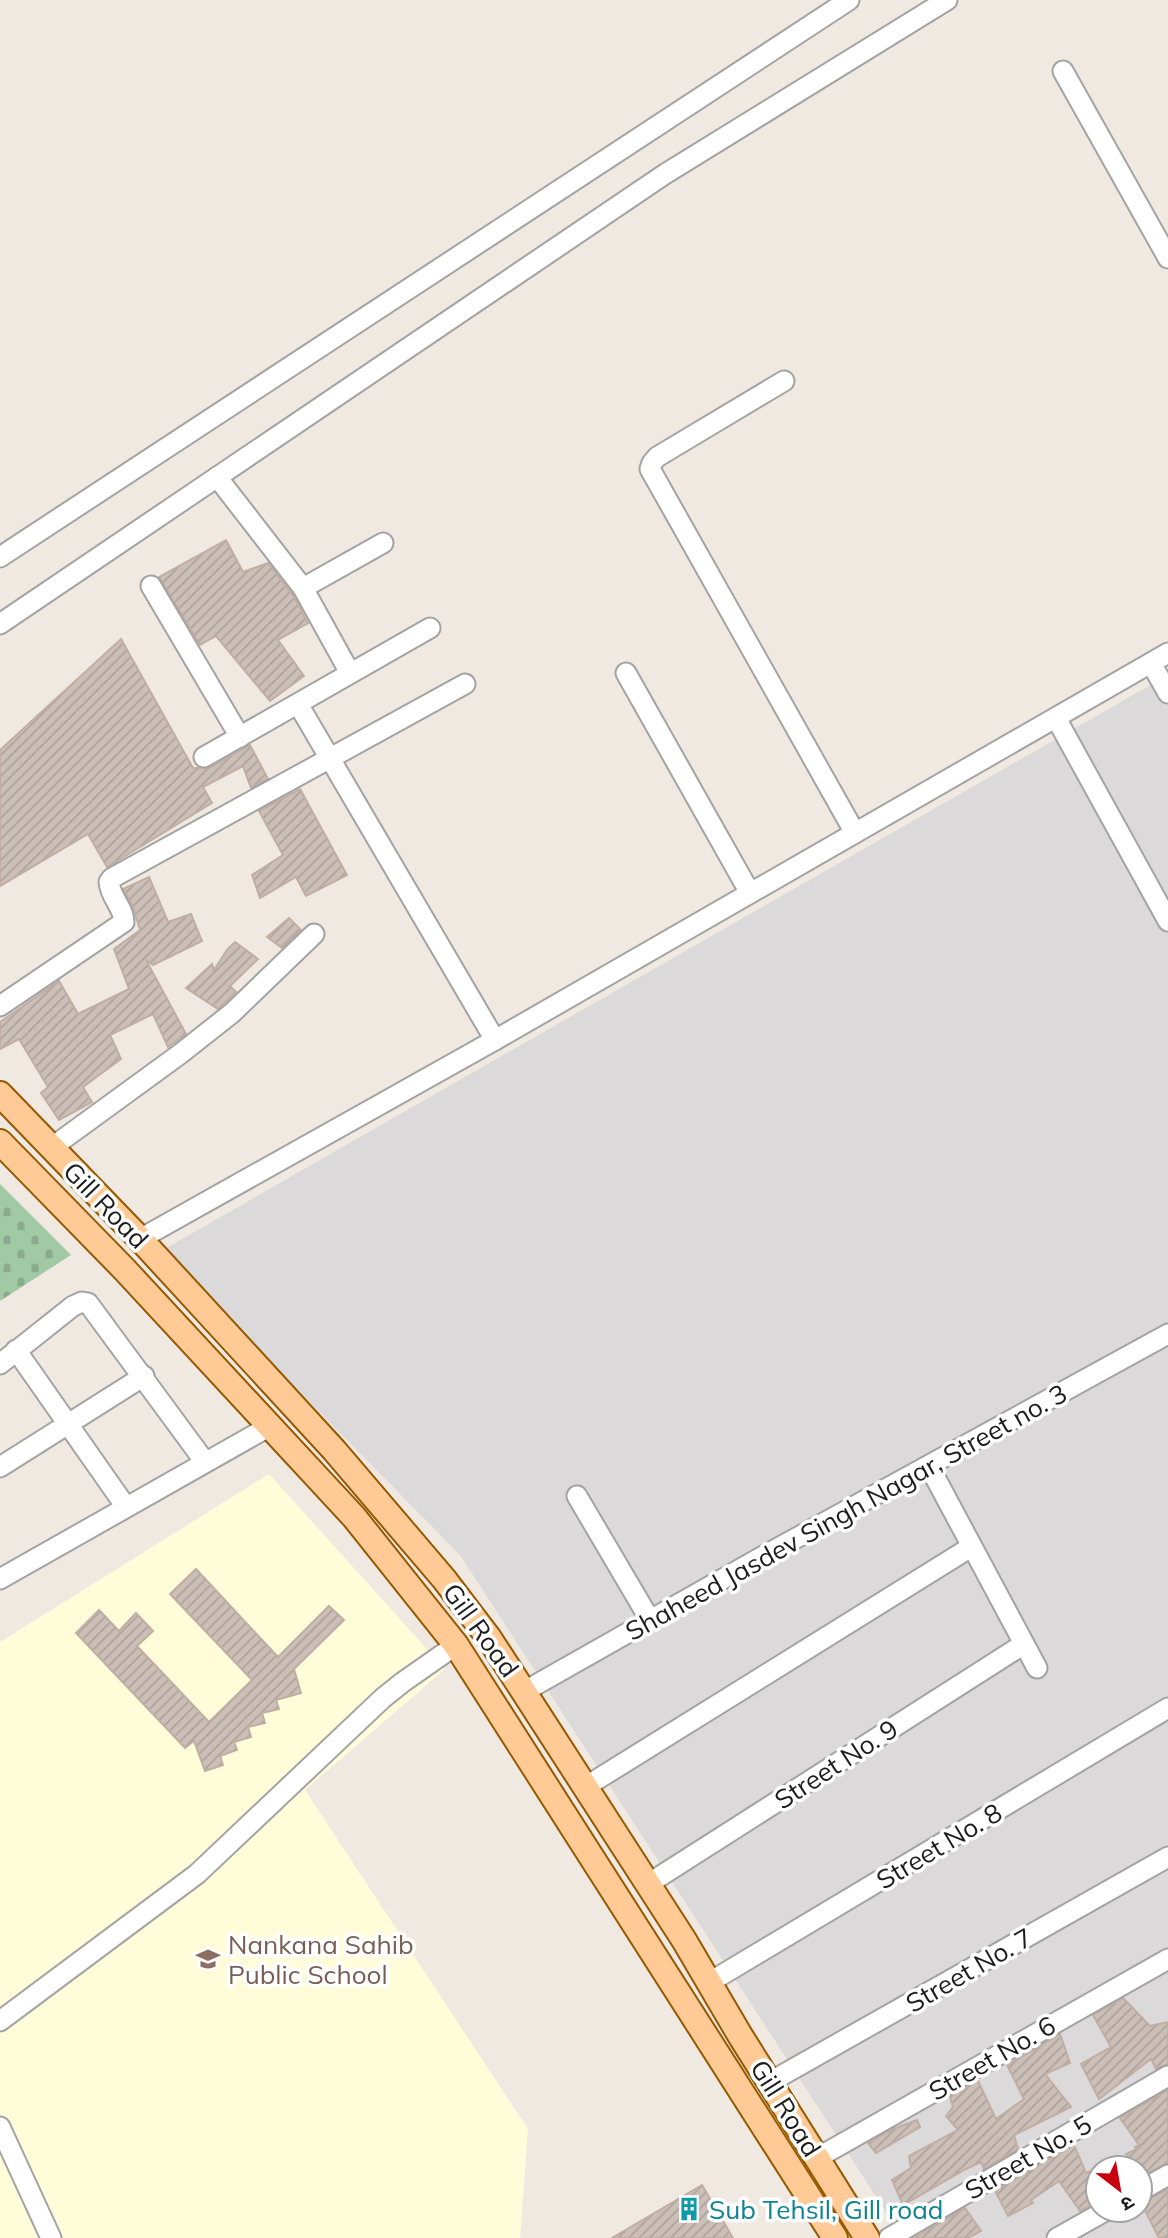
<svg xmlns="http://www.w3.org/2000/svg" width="1168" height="2238" viewBox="0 0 1168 2238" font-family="Mulish,'Noto Sans Devanagari',sans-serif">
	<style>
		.residential { fill: #dbd9d9; fill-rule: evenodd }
		.education { fill: #fffcda }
		.cemetery { fill: url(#cemetery-stones) }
		.building { fill: url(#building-hatch); stroke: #c1aea3; stroke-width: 2 }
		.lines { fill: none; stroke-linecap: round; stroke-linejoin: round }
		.minor-casing { stroke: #a3a3a3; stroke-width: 23 }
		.major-casing { stroke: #955900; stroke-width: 28 }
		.minor { stroke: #fff; stroke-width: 19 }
		.major { stroke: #ffca96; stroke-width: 24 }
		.labels { text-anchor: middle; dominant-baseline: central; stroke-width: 7; stroke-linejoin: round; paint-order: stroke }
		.street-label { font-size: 26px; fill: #1c1c1c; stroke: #fff }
		.education-label { font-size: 26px; fill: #785e54; stroke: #fff; text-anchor: start }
		.culture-label { font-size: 26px; fill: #0d838f; stroke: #fff; text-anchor: start }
	</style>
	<defs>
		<pattern id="cemetery-stones" width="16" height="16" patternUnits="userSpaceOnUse" patternTransform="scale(1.75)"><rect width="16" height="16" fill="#a1c9a4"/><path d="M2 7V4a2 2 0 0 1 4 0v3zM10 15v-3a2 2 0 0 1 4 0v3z" fill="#8aac8d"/></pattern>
		<pattern id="building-hatch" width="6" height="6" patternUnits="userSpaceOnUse" patternTransform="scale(1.75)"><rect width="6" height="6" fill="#cbbfb7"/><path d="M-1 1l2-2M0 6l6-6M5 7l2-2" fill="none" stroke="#aea49d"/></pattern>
	</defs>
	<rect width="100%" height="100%" fill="#efe9e1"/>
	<path class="residential" d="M1168,675V2238H903L460,1555L161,1251ZM1098,2168H1140V2210H1098Z"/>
	<polygon class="education" points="269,1474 445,1669 305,1790 528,2129 520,2238 0,2238 0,1642"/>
	<polygon class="cemetery" points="0,1184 71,1255 0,1301"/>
	<g class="building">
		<polygon points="226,540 243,572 268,563 293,595 308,623 278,640 304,676 270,701 216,636 200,645 159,577"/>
		<polygon points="121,639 193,768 209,768 250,745 268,779 251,788 243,766 203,787 212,803 107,867 88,834 0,886 0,750"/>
		<polygon points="300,789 347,875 306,896 296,877 260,898 252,875 283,855 259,811"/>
		<polygon points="149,877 168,922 191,914 202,941 153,965 146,960 186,1034 168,1047 153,1014 110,1035 121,1059 83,1087 92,1102 59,1120 41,1093 48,1087 19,1039 0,1049 0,1022 59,981 78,1014 129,989 114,949 140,930 133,907 123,889"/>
		<polygon points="289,918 301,930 282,948 267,937"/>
		<polygon points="235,942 258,959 230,986 236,992 218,1009 186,988 212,964 214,970 227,950"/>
		<polygon points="196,1569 278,1657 329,1606 344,1620 294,1669 301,1693 276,1700 279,1709 262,1713 265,1723 248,1727 251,1737 234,1742 237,1750 220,1756 223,1765 205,1771 194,1741 185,1748 76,1633 99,1610 119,1631 136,1613 153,1631 137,1646 209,1722 252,1680 170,1594"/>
		<polygon points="1123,1998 1150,2026 1168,2022 1168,2064 1156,2069 1151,2059 1099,2099 1081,2064 1111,2047 1093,2015"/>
		<polygon points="1060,2034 1070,2063 1045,2074 1071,2107 1014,2135 1018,2149 984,2169 981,2162 966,2169 903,2205 892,2180 911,2168 909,2156 958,2130 946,2116 953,2107 950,2097 978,2081 996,2119 1024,2099 1007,2065"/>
		<polygon points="1168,2090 1168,2163 1140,2177 1140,2168 1133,2168 1126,2154 1137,2149 1135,2147 1139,2145 1120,2118"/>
		<polygon points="917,2120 920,2127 876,2153 868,2143 893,2129"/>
		<polygon points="1074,2145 1086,2173 1098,2168 1098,2201 1080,2211 1059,2181 1031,2200 1033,2203 1008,2216 995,2191"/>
		<polygon points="702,2185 733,2238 612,2238"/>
		<polygon points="1168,2189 1168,2238 1159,2238 1141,2203"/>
		<polygon points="965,2208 981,2231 968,2238 914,2238"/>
	</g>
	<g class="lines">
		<g class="minor-casing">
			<g id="minor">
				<polyline points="1063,71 1168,258"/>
				<polyline points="784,381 657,457 652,463 650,469 855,833"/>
				<polyline points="217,477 303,588 350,673"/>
				<polyline points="0,557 849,0"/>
				<polyline points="151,586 240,737"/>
				<polyline points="303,588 383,543"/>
				<polyline points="0,624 665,174 947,0"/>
				<polyline points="1151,663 1168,693"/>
				<polyline points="626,673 750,893"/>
				<polyline points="298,704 495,1040"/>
				<polyline points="1056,718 1168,921"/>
				<polyline points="204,757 430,628"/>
				<path d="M0,1006L124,922C124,908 110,897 109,882L112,878L465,684"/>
				<polyline points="51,1148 180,1054 232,1013 314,934"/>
				<polyline points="140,1239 495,1040 1168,653"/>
				<polyline points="16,1350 126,1507"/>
				<polyline points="0,1364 73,1306 82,1302 88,1303 205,1462"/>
				<polyline points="929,1466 1037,1668"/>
				<polyline points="0,1467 144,1376"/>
				<polyline points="577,1496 650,1620"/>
				<polyline points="0,1579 270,1426"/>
				<polyline points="525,1691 758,1559 1168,1334"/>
				<polyline points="585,1787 971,1547"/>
				<polyline points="648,1884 1024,1644"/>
				<polyline points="710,1982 1168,1708"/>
				<polyline points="0,2021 197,1874 383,1698 403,1682 456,1645"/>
				<polyline points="770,2082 1168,1857"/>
				<polyline points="0,2127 51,2238"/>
				<polyline points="817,2158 1168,1959"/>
				<polyline points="1140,2191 1168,2175"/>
				<polyline points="889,2238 1168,2076"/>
				<polyline points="1057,2238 1107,2210"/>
			</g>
		</g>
		<g class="major-casing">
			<g id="major">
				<polyline points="0,1094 140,1239 334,1450 444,1579 489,1638 684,1940 741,2037 867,2238"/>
				<polyline points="0,1142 125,1270 354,1517 456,1645 835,2238"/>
			</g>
		</g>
		<use href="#minor" class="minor"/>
		<use href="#major" class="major"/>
	</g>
	<defs>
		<g id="school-bare" transform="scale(1.89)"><path d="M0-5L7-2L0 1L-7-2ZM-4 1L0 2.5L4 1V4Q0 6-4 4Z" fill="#8d6e63" stroke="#fff" stroke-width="2.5" paint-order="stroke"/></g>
		<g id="building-bare" transform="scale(1.89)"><path d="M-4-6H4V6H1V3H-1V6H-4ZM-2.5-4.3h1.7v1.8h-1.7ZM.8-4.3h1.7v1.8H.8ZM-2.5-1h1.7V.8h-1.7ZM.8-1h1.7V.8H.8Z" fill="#0f9aa8" stroke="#fff" stroke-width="2.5" paint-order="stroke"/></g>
	</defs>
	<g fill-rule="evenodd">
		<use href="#school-bare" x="208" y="1959"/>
		<use href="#building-bare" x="689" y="2209"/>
	</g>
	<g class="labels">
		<g class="street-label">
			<text transform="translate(106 1205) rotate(46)">Gill Road</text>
			<text transform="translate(846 1512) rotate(-29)">Shaheed Jasdev Singh Nagar, Street no. 3</text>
			<text transform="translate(481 1630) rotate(54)">Gill Road</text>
			<text transform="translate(836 1764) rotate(-33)">Street No. 9</text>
			<text transform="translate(939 1846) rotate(-31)">Street No. 8</text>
			<text transform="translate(969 1970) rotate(-30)">Street No. 7</text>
			<text transform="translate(992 2058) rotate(-30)">Street No. 6</text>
			<text transform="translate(786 2108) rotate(58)">Gill Road</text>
			<text transform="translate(1028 2157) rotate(-30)">Street No. 5</text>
		</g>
		<g class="education-label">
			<text x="228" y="1944">Nankana Sahib<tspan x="228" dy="30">Public School</tspan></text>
		</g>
		<g class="culture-label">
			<text x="709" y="2209">Sub Tehsil, Gill road</text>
		</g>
	</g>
	<g transform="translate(1119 2189) rotate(149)"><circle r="33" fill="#ffffff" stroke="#a4a4a4" stroke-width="2"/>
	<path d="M0-5L12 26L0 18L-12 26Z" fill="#c9000f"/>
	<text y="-10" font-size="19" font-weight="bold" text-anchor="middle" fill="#1c1c1c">उ</text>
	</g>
</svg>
